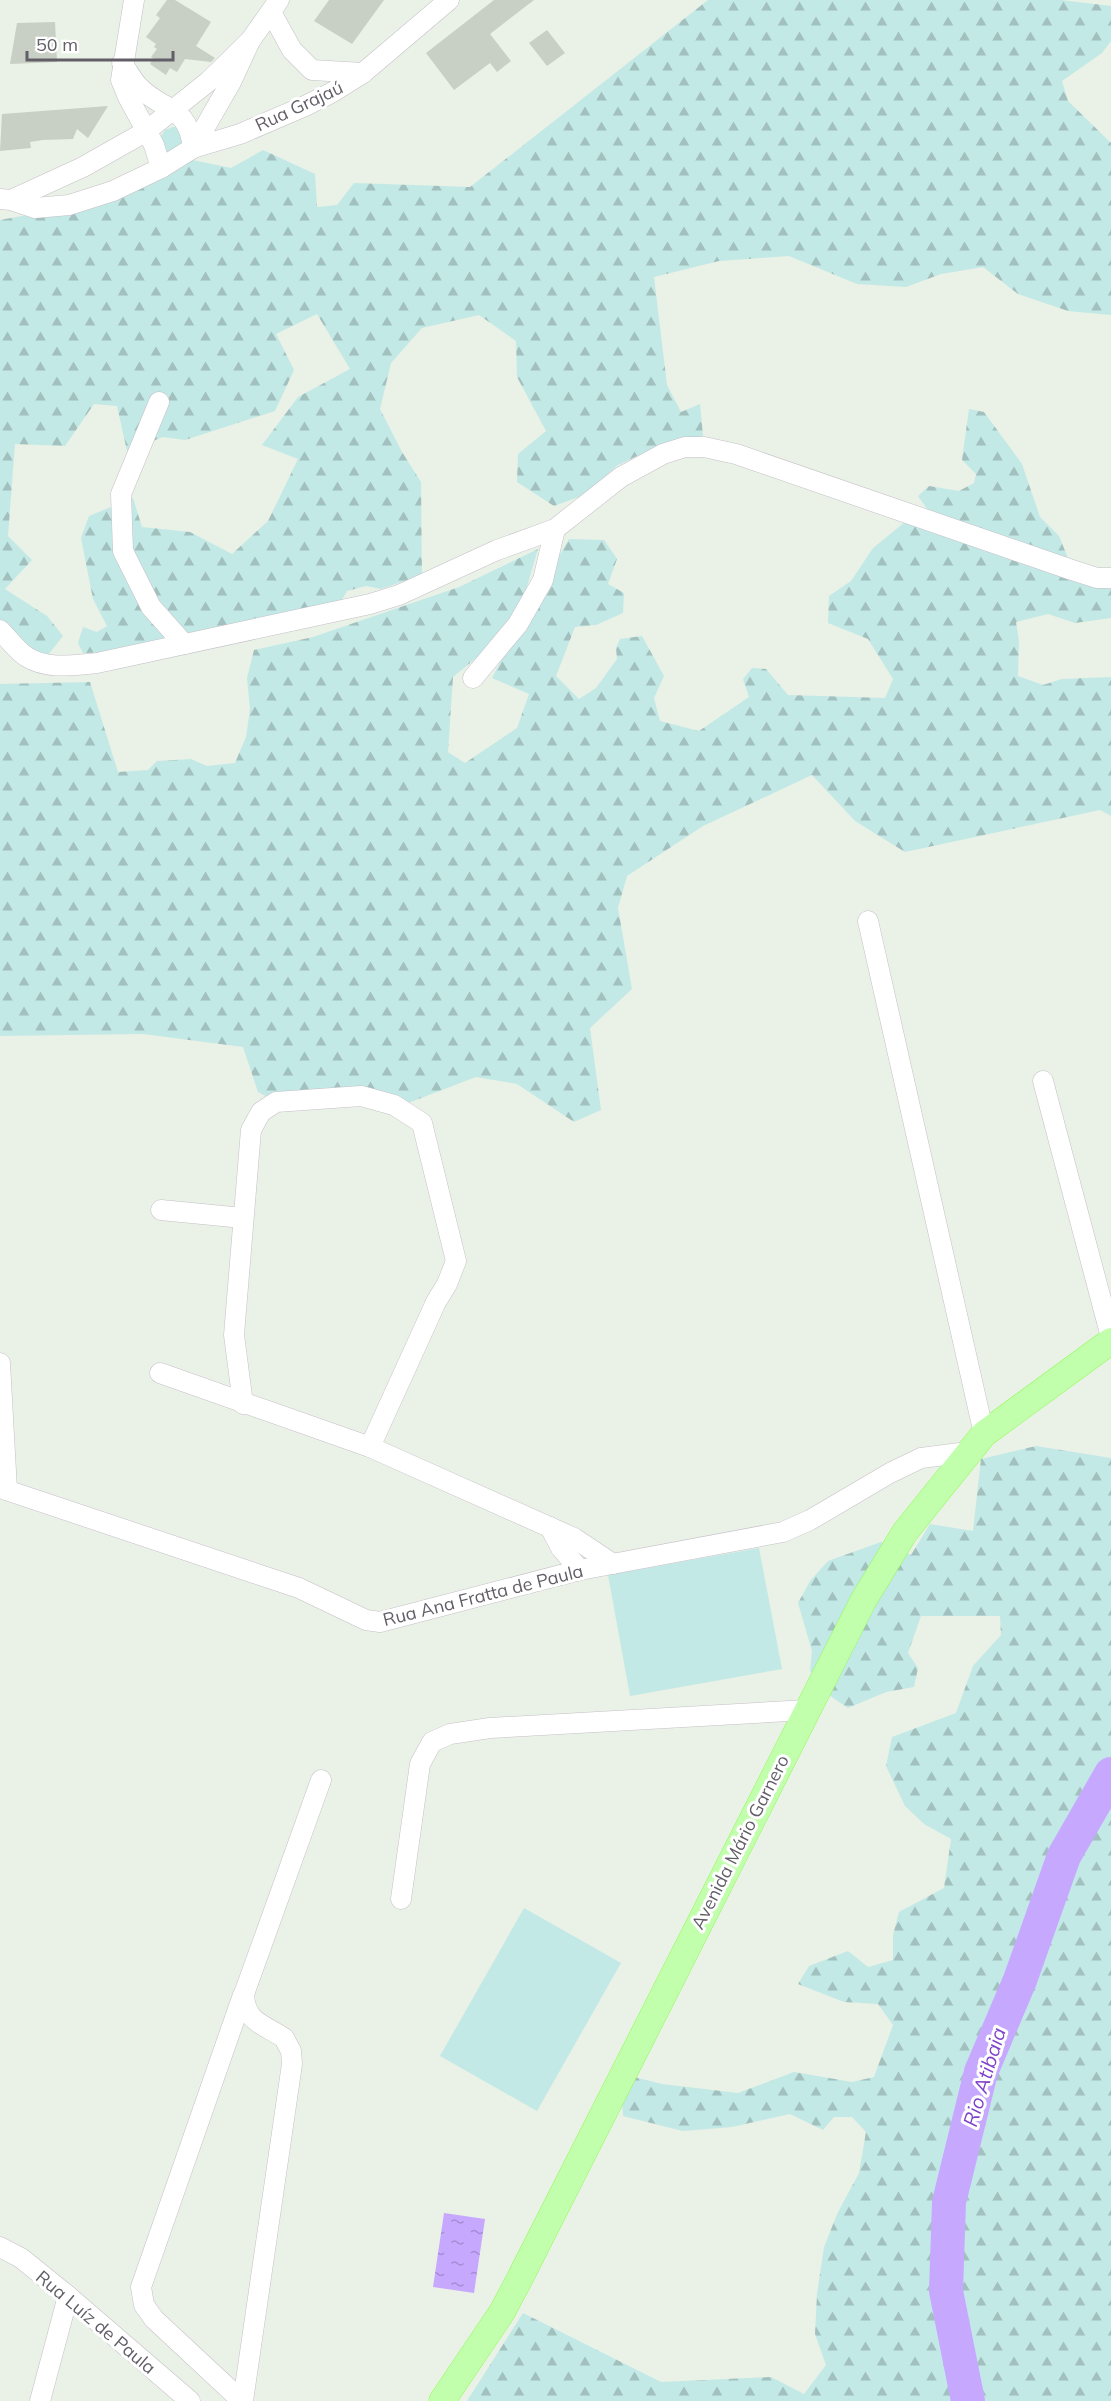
<svg xmlns="http://www.w3.org/2000/svg" width="1111" height="2401" viewBox="0 0 1111 2401" font-family="Mulish,sans-serif">
	<style>
		.forest { fill: url(#forest-firs) }
		.park { fill: #c2e9e6 }
		.water { fill: url(#water-ripples) }
		.lines { fill: none; stroke-linecap: round; stroke-linejoin: round }
		.river { stroke: #c7a8ff; stroke-width: 34 }
		.building { fill: #c8cfc5 }
		.minor-casing { stroke: #c4c0c8; stroke-width: 21 }
		.major-casing { stroke: #91fa56; stroke-width: 27 }
		.minor { stroke: #fff; stroke-width: 20 }
		.major { stroke: #c1ffad; stroke-width: 26 }
		.labels { text-anchor: middle; dominant-baseline: central; stroke-width: 6; stroke-linejoin: round; paint-order: stroke }
		.street-label { font-size: 18px; fill: #625e68; stroke: #fff }
		.water-label { font-size: 20px; font-style: italic; fill: #7e42cb; stroke: #fff }
	</style>
	<defs>
		<pattern id="forest-firs" width="22" height="20" patternUnits="userSpaceOnUse" patternTransform="scale(1.5)"><rect width="22" height="20" fill="#c2e9e6"/><path d="M5 1l3.5 6h-7zM16 11l3.5 6h-7z" fill="#a1c0be"/></pattern>
		<pattern id="water-ripples" width="26" height="14" patternUnits="userSpaceOnUse" patternTransform="scale(1.5)"><rect width="26" height="14" fill="#c7a8ff"/><path d="M2 4q2-2 4 0t4 0M15 11q2-2 4 0t4 0" fill="none" stroke="#a58cd2"/></pattern>
	</defs>
	<rect width="100%" height="100%" fill="#eaf1e6"/>
	<g class="forest">
		<polygon points="708,0 1061,0 1111,6 1111,41 1102,53 1062,81 1068,101 1111,143 1111,315 1068,311 1018,294 983,267 941,274 906,287 857,284 789,256 719,261 654,277 667,385 681,412 700,404 703,436 656,447 618,465 584,495 554,506 517,482 518,454 546,431 517,377 516,341 479,315 422,328 391,363 380,409 402,452 421,482 422,575 381,589 366,586 347,591 340,603 119,652 83,653 78,643 83,627 97,632 107,626 93,599 81,538 89,516 133,498 142,527 190,532 232,554 268,521 298,459 262,445 298,397 350,369 317,314 276,334 294,370 275,411 185,440 163,437 127,451 117,406 94,404 65,446 15,444 8,536 32,560 5,589 47,616 63,636 48,655 29,650 0,619 0,220 66,208 178,157 231,168 263,150 315,174 317,207 337,205 354,183 470,187"/>
		<polygon points="969,409 984,412 1022,464 1040,517 1059,536 1078,583 1111,589 1111,618 1075,623 1048,614 1016,622 1019,641 1018,676 1043,685 1062,679 1111,677 1111,816 1100,810 905,852 855,821 812,775 703,826 627,876 618,908 632,989 590,1028 601,1110 574,1122 517,1084 476,1077 408,1103 286,1107 258,1092 243,1047 143,1034 0,1036 0,684 90,682 118,772 148,770 157,761 191,759 207,766 235,763 246,737 250,709 247,678 254,650 313,637 459,587 538,549 520,610 486,650 453,677 448,752 465,763 517,728 529,694 492,678 511,641 540,605 559,556 569,539 604,540 617,559 608,584 624,593 623,613 596,625 575,627 556,676 579,699 596,688 617,659 616,648 620,639 642,636 664,676 654,698 660,721 699,731 749,697 743,679 752,668 766,669 788,695 885,698 893,679 868,639 828,623 829,596 851,581 873,548 905,522 930,513 918,496 929,486 959,491 974,483 976,474 962,460"/>
		<polygon points="1036,1446 1111,1458 1111,2401 467,2401 523,2313 661,2382 771,2377 804,2394 826,2365 815,2334 817,2294 824,2247 838,2212 859,2173 866,2132 852,2117 834,2117 823,2130 790,2114 732,2127 683,2131 623,2116 622,2099 634,2077 662,2084 738,2093 794,2072 852,2082 874,2077 893,2025 878,2004 844,2002 798,1984 809,1966 848,1951 868,1967 893,1960 893,1935 899,1912 944,1888 951,1839 924,1824 905,1806 886,1766 892,1737 956,1713 973,1666 1001,1635 1000,1616 921,1616 908,1653 918,1668 914,1687 886,1692 848,1708 823,1691 810,1671 812,1651 798,1603 810,1581 828,1561 881,1542 911,1555 930,1524 973,1531 981,1459"/>
	</g>
	<g class="park">
		<polygon points="173,127 177,127 186,144 168,152 164,150 160,138 165,130"/>
		<polygon points="759,1548 782,1669 630,1696 608,1575"/>
		<polygon points="524,1908 621,1963 537,2111 440,2056"/>
	</g>
	<polygon class="water" points="444,2213 485,2219 474,2293 433,2287"/>
	<g class="lines">
		<polyline class="river" points="968,2401 946,2291 949,2202 981,2072 1020,1980 1064,1856 1111,1774"/>
	</g>
	<g class="building">
		<polygon points="167,0 175,0 211,22 196,46 215,58 211,62 185,59 177,72 170,68 166,75 150,64 153,58 151,57 157,49 154,47 156,44 146,37 160,18 156,15"/>
		<polygon points="329,0 384,0 352,44 314,21"/>
		<polygon points="494,0 534,0 490,34 511,61 497,72 490,63 454,90 426,53"/>
		<polygon points="55,22 57,62 10,64 17,23"/>
		<polygon points="547,30 565,53 547,66 529,43"/>
		<polygon points="108,106 88,138 77,129 73,139 43,140 30,142 31,148 0,151 2,114"/>
	</g>
	<g class="lines">
		<g class="minor-casing">
			<g id="minor">
				<polyline points="134,0 121,80 128,97 154,145 161,168"/>
				<polyline points="271,12 292,50 312,70 363,73"/>
				<path d="M122,63C128,71 132,80 139,87C163,112 188,104 193,148"/>
				<polyline points="193,148 231,82 250,41 279,0"/>
				<polyline points="0,199 11,200 35,208 69,205 113,191 161,168 193,148 240,134 305,106 331,93 363,73 449,0"/>
				<polyline points="11,200 83,167 145,132 209,81 250,41"/>
				<polyline points="159,402 121,494 123,551 151,607 184,644"/>
				<path d="M0,630C8,638 17,651 27,657C48,670 73,665 97,663L370,604L399,595L497,550L555,529L621,477L663,454L685,447H704L736,454L1072,570L1097,578H1111"/>
				<polyline points="473,678 518,624 543,580 555,529"/>
				<polyline points="868,921 984,1434"/>
				<polyline points="1043,1081 1111,1337"/>
				<polyline points="161,1210 243,1218"/>
				<polyline points="0,1363 7,1490"/>
				<polyline points="160,1373 370,1447"/>
				<polyline points="243,1404 234,1335 251,1130 261,1112 276,1102 361,1096 394,1105 422,1123 456,1261 447,1284 436,1302 370,1447 574,1538 613,1564"/>
				<polyline points="0,1488 299,1588 366,1620 380,1622 580,1570 783,1532 810,1520 890,1473 921,1458 968,1452"/>
				<polyline points="550,1527 561,1548 580,1570"/>
				<polyline points="401,1899 420,1764 432,1742 450,1734 490,1728 807,1710"/>
				<polyline points="0,2247 21,2258 68,2296 190,2401"/>
				<polyline points="40,2401 68,2296"/>
				<polyline points="242,2401 154,2319 144,2305 141,2287 243,1995"/>
				<path d="M243,2401L292,2064L291,2051L284,2038C263,2024 245,2022 244,1994L321,1780"/>
			</g>
		</g>
		<g class="major-casing">
			<polyline id="major" points="442,2401 502,2312 518,2282 863,1601 905,1532 984,1434 1111,1341"/>
		</g>
		<use href="#minor" class="minor"/>
		<use href="#major" class="major"/>
	</g>
	<g class="labels">
		<g class="street-label">
			<text transform="translate(299 106) rotate(-25)">Rua Grajaú</text>
			<text transform="translate(483 1595) rotate(-14)">Rua Ana Fratta de Paula</text>
			<text transform="translate(740 1842) rotate(-63)">Avenida Mário Garnero</text>
			<text transform="translate(96 2322) rotate(40)">Rua Luíz de Paula</text>
		</g>
		<g class="water-label">
			<text transform="translate(984 2077) rotate(-73)">Rio Atibaia</text>
		</g>
	</g>
	<path d="M27 51v9h146v-9" fill="none" stroke="#625e68" stroke-width="3"/>
	<text x="36" y="51" font-size="18" fill="#625e68" stroke="#ffffff" stroke-width="4.5" paint-order="stroke">50 m</text>
</svg>
